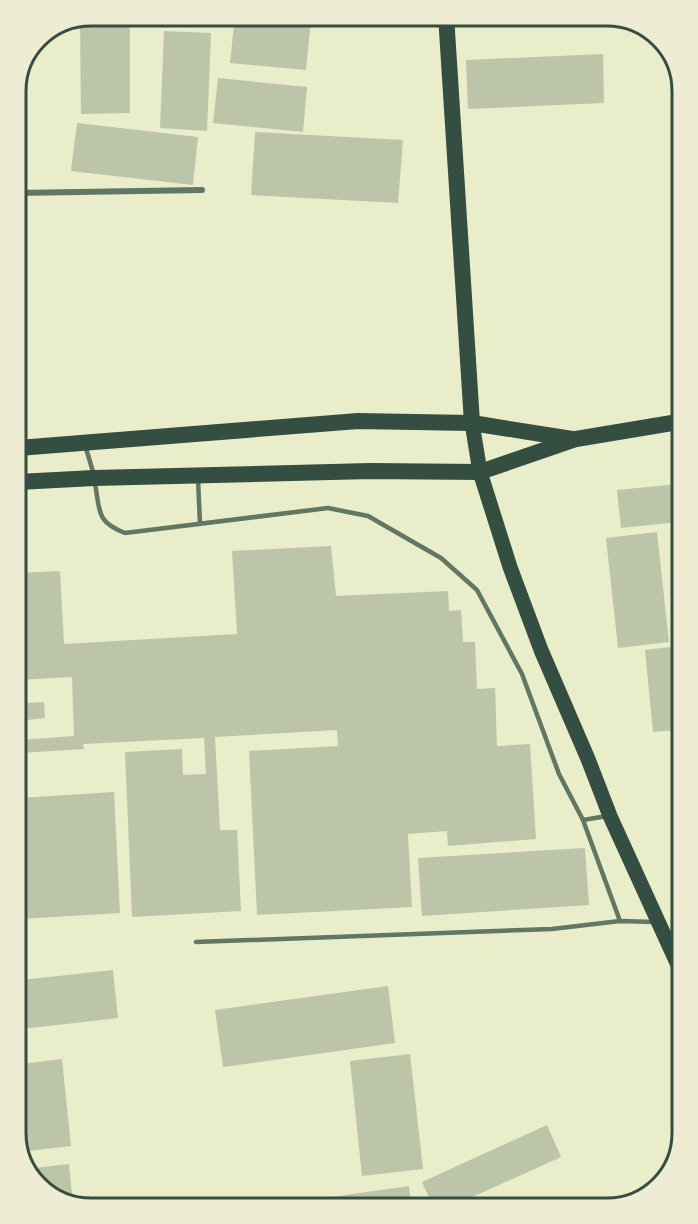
<svg xmlns="http://www.w3.org/2000/svg" width="698" height="1224" viewBox="0 0 698 1224" font-family="Ubuntu,sans-serif">
	<style>
		.building { fill: #bcc5a7 }
		.lines { fill: none; stroke-linecap: round; stroke-linejoin: round }
		.service { stroke: #617663; stroke-width: 4.5 }
		.minor { stroke: #617663; stroke-width: 6 }
		.primary { stroke: #344e41; stroke-width: 15 }
		.trunk { stroke: #344e41; stroke-width: 16 }
		.rim { fill: none; stroke: #344e41; stroke-width: 3 }
	</style>
	<rect width="100%" height="100%" fill="#e9edc9"/>
	<g class="building">
		<polygon points="90,15 130,15 130,113 81,114 80,19"/>
		<polygon points="235,15 284,15 311,18 306,70 230,63"/>
		<polygon points="605,15 613,15 629,21 606,22"/>
		<polygon points="164,31 211,33 207,131 160,128"/>
		<polygon points="603,54 604,103 468,109 466,60"/>
		<polygon points="218,78 307,87 303,132 213,123"/>
		<polygon points="77,123 198,137 193,185 71,171"/>
		<polygon points="255,132 403,140 398,203 251,195"/>
		<polygon points="678,484 679,522 621,528 617,490"/>
		<polygon points="657,532 669,642 618,648 606,538"/>
		<polygon points="331,546 336,596 448,591 449,611 461,610 463,642 475,642 477,689 495,688 497,746 530,744 536,839 448,846 447,831 408,834 412,907 257,915 249,751 338,746 337,730 215,737 220,830 237,830 241,911 132,917 125,752 182,749 183,775 206,774 204,738 83,744 84,749 20,753 20,740 74,736 72,677 19,680 19,573 60,571 64,644 237,634 232,551"/>
		<polygon points="674,591 679,591 680,642 678,642"/>
		<polygon points="680,646 680,730 653,732 645,650"/>
		<polygon points="44,702 45,718 27,720 26,703"/>
		<polygon points="680,756 681,813 679,813 672,757"/>
		<polygon points="114,792 120,913 21,919 20,798"/>
		<polygon points="585,848 589,905 422,916 418,858"/>
		<polygon points="113,970 118,1018 22,1029 21,980"/>
		<polygon points="388,986 395,1043 223,1067 215,1010"/>
		<polygon points="410,1054 423,1169 362,1176 350,1061"/>
		<polygon points="62,1059 71,1146 28,1151 22,1091 22,1064"/>
		<polygon points="547,1125 561,1157 457,1204 432,1204 422,1182"/>
		<polygon points="69,1164 73,1205 49,1197 25,1169"/>
		<polygon points="409,1186 411,1204 275,1206 275,1205"/>
	</g>
	<g class="lines">
		<g class="service">
			<polyline points="85,445 94,475"/>
			<polyline points="198,479 200,524"/>
			<path d="M95,483C100,511 96,522 125,533L328,508L368,516L441,558L477,590L522,674L559,774L583,820L607,816"/>
			<polyline points="583,820 620,921"/>
			<polyline points="196,942 552,929 620,921 654,922"/>
		</g>
		<g class="minor">
			<polyline points="16,193 202,190"/>
			<polyline points="622,1202 648,1195"/>
		</g>
		<polyline class="primary" points="472,423 480,472 510,567 541,650 588,759 610,816 682,974"/>
		<g class="trunk">
			<polyline points="446,15 472,423"/>
			<polyline points="18,448 358,421 472,423 572,439"/>
			<polyline points="18,482 94,478 370,471 480,472 576,439 678,422"/>
		</g>
	</g>
	<path d="M0 0H698V1224H0ZM91 26H607A65 65 0 0 1 672 91V1133A65 65 0 0 1 607 1198H91A65 65 0 0 1 26 1133V91A65 65 0 0 1 91 26Z" fill="#eeecd3" fill-rule="evenodd"/>
	<path class="rim" d="M91 26H607A65 65 0 0 1 672 91V1133A65 65 0 0 1 607 1198H91A65 65 0 0 1 26 1133V91A65 65 0 0 1 91 26Z"/>
</svg>
